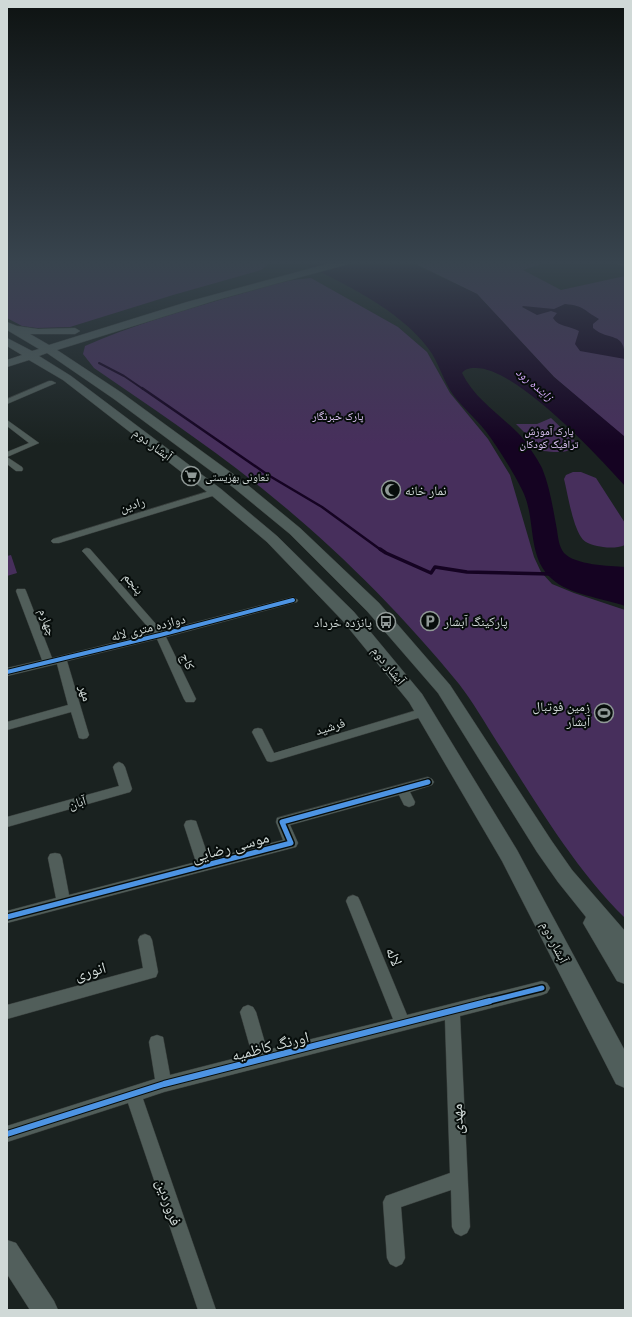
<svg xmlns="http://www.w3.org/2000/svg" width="632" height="1317" viewBox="0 0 632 1317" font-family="Lato,'Noto Naskh Arabic',sans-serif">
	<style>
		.green { fill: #472f5c }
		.water { fill: #150322 }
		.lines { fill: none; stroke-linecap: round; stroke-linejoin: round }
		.stream-far2 { stroke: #150322; stroke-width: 2 }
		.stream-far1 { stroke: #150322; stroke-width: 2.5 }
		.stream { stroke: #150322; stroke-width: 3.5 }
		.minor-casing { stroke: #383e3c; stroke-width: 1 }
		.secondary-casing { stroke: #383e3c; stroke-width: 1 }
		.primary-casing { stroke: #383e3c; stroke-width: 1 }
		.minor { fill: #515e5a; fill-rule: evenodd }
		.secondary { fill: #525f5c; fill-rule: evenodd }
		.primary { fill: #505e5b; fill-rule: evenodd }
		.cycleway-far2-casing { stroke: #070d0b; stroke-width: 6 }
		.cycleway-far1-casing { stroke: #070d0b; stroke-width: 8 }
		.cycleway-casing { stroke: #070d0b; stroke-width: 8 }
		.cycleway-far2 { stroke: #4d94e3; stroke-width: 4 }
		.cycleway-far1 { stroke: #4d94e3; stroke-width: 5 }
		.cycleway { stroke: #4d94e3; stroke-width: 6 }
		.labels { text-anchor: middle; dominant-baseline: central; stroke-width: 4; stroke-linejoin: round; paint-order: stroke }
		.far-park-label { font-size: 11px; fill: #e2c8fa; stroke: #070d0b }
		.far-poi-label { font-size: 11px; fill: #d0d9d7; stroke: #070d0b; text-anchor: start }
		.far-water-label { font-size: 12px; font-style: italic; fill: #d5a9fb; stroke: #070d0b }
		.street-label { font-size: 13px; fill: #d0d9d7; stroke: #070d0b }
		.poi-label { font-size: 13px; fill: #d0d9d7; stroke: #070d0b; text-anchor: start }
		.near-street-label { font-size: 16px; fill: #d0d9d7; stroke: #070d0b }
	</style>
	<rect width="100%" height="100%" fill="#1a2220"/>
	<g class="green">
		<polygon points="7,261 272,261 261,270 173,295 70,327 37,328 22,326 7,318"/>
		<polygon points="410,261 551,261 523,270 561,290 625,276 625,438 554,377 477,294"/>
		<path d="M311,278L398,327L427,352L450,393L488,439L510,475L534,557L541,572L552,584L574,593L625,610V918C574,868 536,802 497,742C485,723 473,702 459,684C402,614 334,546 264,490C209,446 151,407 94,368L83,354L85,346C130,326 179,312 226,298C254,290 282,280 311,278Z"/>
		<path d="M551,418L577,443C570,455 555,452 543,451L516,424H537Z"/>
		<path d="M573,472H581L596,478L625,523V545C618,548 610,548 603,547C596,546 585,544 581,537C572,523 568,495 564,479L566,475Z"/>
		<polygon points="11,555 17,573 7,576 7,556"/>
	</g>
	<g class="water">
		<path d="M298,261H408L477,294L554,377L624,436L625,438V486C597,455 517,368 476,368C471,368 466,368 462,373C474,398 499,414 518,433C525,440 537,458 542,468C550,487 553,509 557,530C558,537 559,547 564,553C575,565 609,566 625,567V606C603,598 569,595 552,579C527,557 536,522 524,494C517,478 500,451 490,437C480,422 465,410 454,396C443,381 439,362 428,348C399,309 341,282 298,261Z"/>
		<path d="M565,304C585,306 583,310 599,319L593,324V328C609,342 625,330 625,359L580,351L575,344L579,331C571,326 558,327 553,318L557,313L551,311L537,315L522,307L523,306L554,309Z"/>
	</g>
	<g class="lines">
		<polyline class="stream-far2" points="99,363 124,376 143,389"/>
		<polyline class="stream-far1" points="142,388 268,475 322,507 381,550"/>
		<polyline class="stream" points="380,549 386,553 431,573 435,567 467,572 551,574"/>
		<g class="minor-casing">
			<g id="minor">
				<polygon points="49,381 52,381 56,383 7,404 7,399"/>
				<polygon points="7,420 39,443 7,457 22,467 23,469 22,471 16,471 7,464 7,452 29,443 7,426"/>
				<polygon points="216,489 220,492 219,494 59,543 53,543 51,541 53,539"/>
				<polygon points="87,548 90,549 162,631 293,597 298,600 297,602 166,637 196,699 194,702 186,702 184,699 157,639 67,661 89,735 87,738 83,739 79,738 71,712 7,730 7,722 68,705 57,664 7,676 7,668 42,660 16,591 17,589 25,589 26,591 52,658 153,633 84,553 82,551 84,549"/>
				<polygon points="424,708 428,709 430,712 428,715 271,762 267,761 252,732 254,729 258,728 262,729 274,753"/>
				<polygon points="119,762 123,764 125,767 132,789 130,792 7,827 7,817 119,786 113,767 115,764"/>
				<polygon points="428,777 432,779 434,782 432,785 410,792 415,802 414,805 409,807 404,805 399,795 290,825 298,843 296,847 7,923 7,911 56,898 48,858 50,854 55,853 60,854 62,858 69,895 196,862 184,825 186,821 191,820 196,821 209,859 283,840 276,822 277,818"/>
				<polygon points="353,895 358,897 360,901 407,1015 542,981 547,983 550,988 547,993 542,995 460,1016 470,1227 467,1233 461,1236 455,1233 452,1227 451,1190 401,1207 405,1258 402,1264 396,1267 390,1264 387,1258 383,1202 386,1196 450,1173 445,1020 164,1092 143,1099 216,1310 198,1310 128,1103 7,1142 7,1126 155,1079 149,1042 151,1037 157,1035 163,1037 170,1075 252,1054 240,1012 243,1007 248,1005 253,1007 256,1012 267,1050 393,1019 346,901 348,897"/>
				<polygon points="145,934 150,936 152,940 158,972 156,977 7,1019 7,1005 143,968 138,940 140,936"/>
			</g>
		</g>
		<g class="secondary-casing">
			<polygon id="secondary" points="7,1240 16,1243 54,1301 58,1310 30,1310 7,1274"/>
		</g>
		<g class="primary-casing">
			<g id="primary">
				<polygon points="338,261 354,261 352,263 217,300 57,350 122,393 244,482 300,528 379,603 450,685 551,840 572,870 625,931 625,984 617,981 583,923 586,917 558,882 537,852 438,693 367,611 290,534 234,488 114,399 47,353 39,356 71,376 221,489 277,536 354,612 422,694 517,850 625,1051 625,1088 616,1084 502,861 409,702 342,620 267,542 211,495 63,380 29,360 7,367 7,360 22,355 7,346 7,338 32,351 39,349 7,330 7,322 17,326 38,329 75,328 80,331 75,334 30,334 49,345 187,302"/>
				<polygon points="611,261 625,261 625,266 613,263"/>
			</g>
		</g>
		<use href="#minor" class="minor"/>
		<use href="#secondary" class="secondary"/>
		<use href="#primary" class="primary"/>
		<g class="cycleway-far2-casing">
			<polyline id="cycleway-far2" points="7,672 160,635 293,600"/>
		</g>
		<g class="cycleway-far1-casing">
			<g id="cycleway-far1">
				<polyline points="7,917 291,843 282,822 428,782"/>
				<polyline points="486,1002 542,988"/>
			</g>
		</g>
		<g class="cycleway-casing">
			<polyline id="cycleway" points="7,1134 164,1084 490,1001"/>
		</g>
		<use href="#cycleway-far2" class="cycleway-far2"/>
		<use href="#cycleway-far1" class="cycleway-far1"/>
		<use href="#cycleway" class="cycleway"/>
	</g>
	<linearGradient id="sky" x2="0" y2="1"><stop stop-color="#0e1312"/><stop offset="0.59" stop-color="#38444e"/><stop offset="1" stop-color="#38444e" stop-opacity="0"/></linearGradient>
	<rect width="632" height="445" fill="url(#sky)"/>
	<defs>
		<g id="supermarket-ring" transform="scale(1)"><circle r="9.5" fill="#070d0b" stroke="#909997" stroke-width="1.5"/><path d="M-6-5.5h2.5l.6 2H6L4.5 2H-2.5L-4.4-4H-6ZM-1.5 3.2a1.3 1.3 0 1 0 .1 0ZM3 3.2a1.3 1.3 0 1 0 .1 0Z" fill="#909997"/></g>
		<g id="mosque-ring" transform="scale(1)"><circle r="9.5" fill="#070d0b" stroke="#909997" stroke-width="1.5"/><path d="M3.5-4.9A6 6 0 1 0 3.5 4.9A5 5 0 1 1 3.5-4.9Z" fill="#909997"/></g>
		<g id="parking-ring" transform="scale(1)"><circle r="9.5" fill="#070d0b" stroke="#909997" stroke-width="1.5"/><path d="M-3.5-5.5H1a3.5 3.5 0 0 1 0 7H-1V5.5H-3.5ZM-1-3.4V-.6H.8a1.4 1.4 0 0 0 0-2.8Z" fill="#909997"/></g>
		<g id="bus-ring" transform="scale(1)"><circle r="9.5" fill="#070d0b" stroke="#909997" stroke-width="1.5"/><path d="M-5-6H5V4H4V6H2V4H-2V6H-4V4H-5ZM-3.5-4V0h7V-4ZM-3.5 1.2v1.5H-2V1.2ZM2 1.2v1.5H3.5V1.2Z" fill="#909997"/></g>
		<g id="stadium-ring" transform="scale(1)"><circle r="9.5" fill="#070d0b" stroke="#909997" stroke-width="1.5"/><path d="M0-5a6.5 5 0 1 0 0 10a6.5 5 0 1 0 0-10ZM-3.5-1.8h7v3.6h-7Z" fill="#909997"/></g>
	</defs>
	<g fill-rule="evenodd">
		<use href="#supermarket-ring" x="191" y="476"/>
		<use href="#mosque-ring" x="391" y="490"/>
		<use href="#parking-ring" x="430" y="621"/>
		<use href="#bus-ring" x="386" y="622"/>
		<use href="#stadium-ring" x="604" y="713"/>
	</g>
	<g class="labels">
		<g class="far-park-label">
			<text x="338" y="415">پارک خبرنگار</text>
			<text x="549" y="430">پارک آموزش<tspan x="549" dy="13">ترافیک کودکان</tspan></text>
		</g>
		<g class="far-poi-label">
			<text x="205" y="476">تعاونی بهزیستی</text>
		</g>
		<g class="far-water-label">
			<text transform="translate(535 384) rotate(40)">زاینده رود</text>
		</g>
		<g class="street-label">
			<text transform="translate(153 444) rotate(37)">آبشار دوم</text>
			<text transform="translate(132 504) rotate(-17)">رادین</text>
			<text transform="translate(134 583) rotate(49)">پنجم</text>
			<text transform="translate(48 622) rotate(70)">چهارم</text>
			<text transform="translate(148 627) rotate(-14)">دوازده متری لاله</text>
			<text transform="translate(188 661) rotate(65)">کاج</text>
			<text transform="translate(389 665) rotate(51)">آبشار دوم</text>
			<text transform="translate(86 693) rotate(74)">مهر</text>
			<text transform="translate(330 726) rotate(-17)">فرشید</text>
			<text transform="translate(77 802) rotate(-16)">آبان</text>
			<text transform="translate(555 942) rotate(63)">آبشار دوم</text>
		</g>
		<g class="poi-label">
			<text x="405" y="490">نمار خانه</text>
			<text x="444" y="621">پارکینگ آبشار</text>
			<text x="372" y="622" text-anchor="end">پانزده خرداد</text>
			<text x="590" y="706" text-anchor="end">زمین فوتبال<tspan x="590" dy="15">آبشار</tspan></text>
		</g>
		<g class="near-street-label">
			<text transform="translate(230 846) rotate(-15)">موسی رضایی</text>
			<text transform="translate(395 956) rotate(68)">لاله</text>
			<text transform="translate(90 970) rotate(-15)">انوری</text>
			<text transform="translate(270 1045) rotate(-14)">اورنگ کاظمیه</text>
			<text transform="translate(456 1119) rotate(-92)">مهدی</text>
			<text transform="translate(170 1202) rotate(71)">فروردین</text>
		</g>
	</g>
	<rect width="632" height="1317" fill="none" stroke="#d0d9d7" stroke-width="16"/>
</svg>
